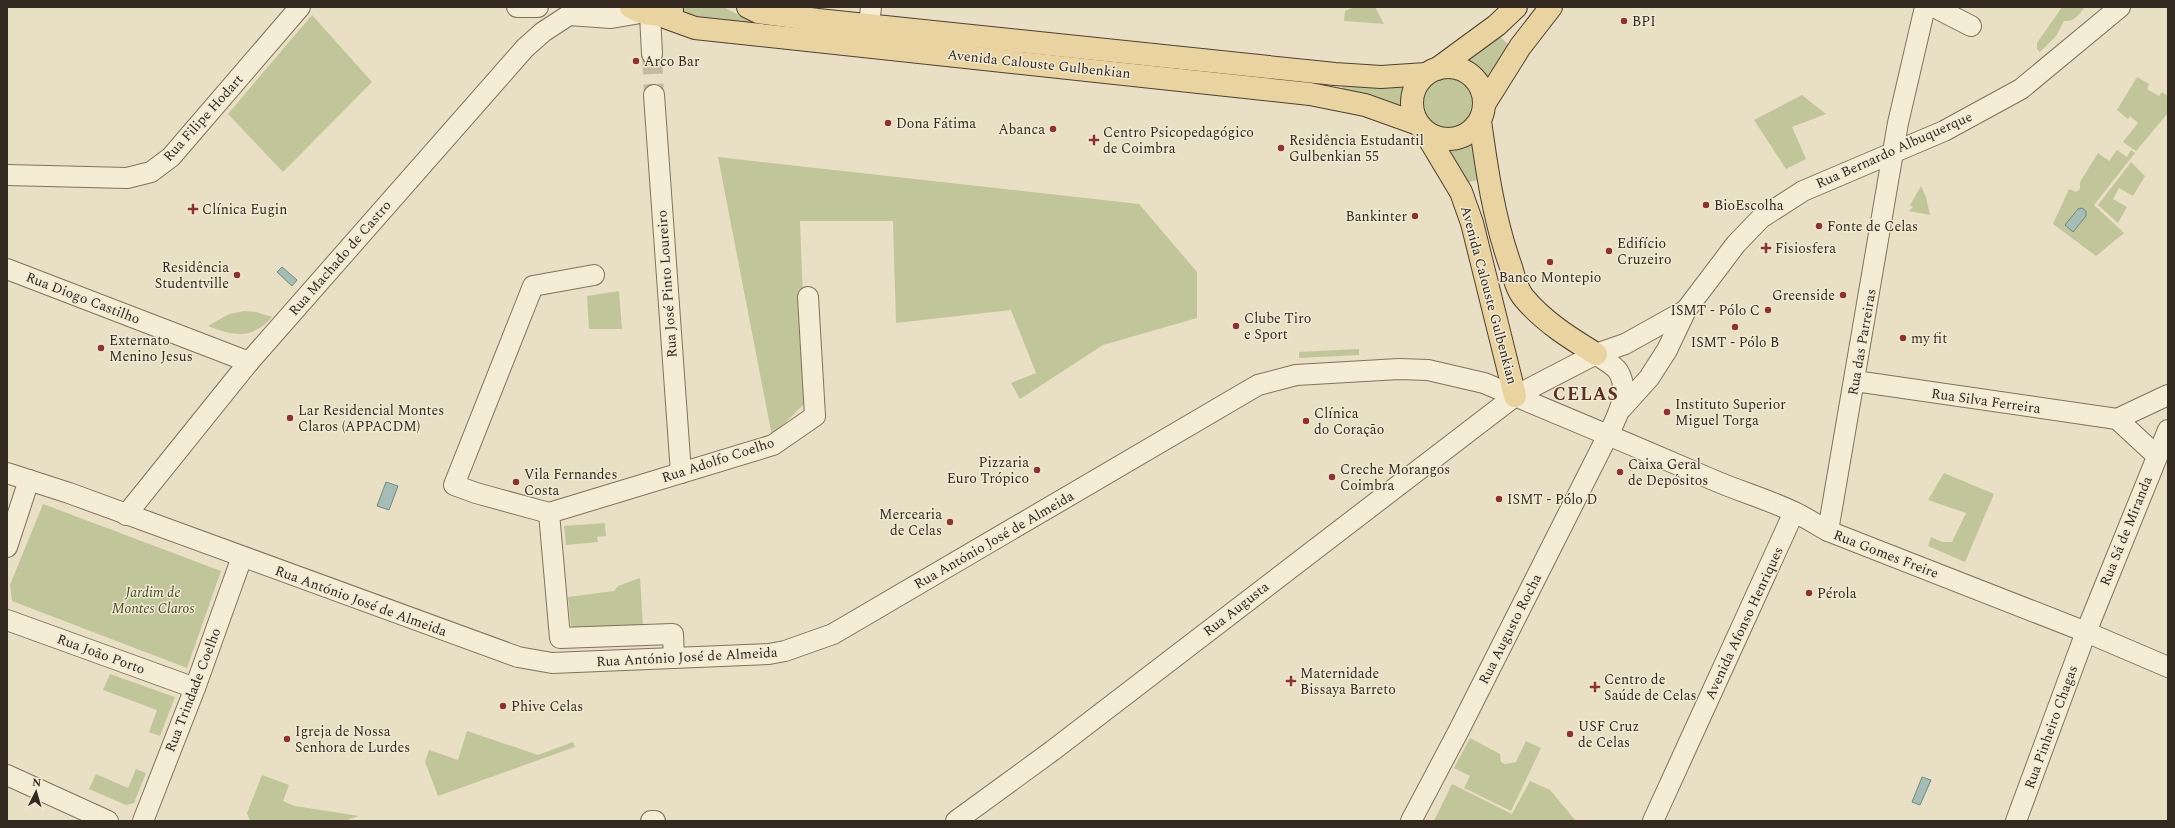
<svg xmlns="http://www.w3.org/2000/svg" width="2175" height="828" viewBox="0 0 2175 828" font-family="Spectral,serif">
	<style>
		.green { fill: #c0c699 }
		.water { fill: #a6bdb6; stroke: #6d8a83 }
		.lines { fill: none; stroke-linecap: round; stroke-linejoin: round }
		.minor-tunnel { stroke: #c5bba3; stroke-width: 20; stroke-dasharray: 20 10; stroke-linecap: butt }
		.minor-casing { stroke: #82715c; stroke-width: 22 }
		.major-casing { stroke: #503f30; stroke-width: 24 }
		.minor { stroke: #f5ecd6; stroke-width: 20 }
		.major { stroke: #e9d3a0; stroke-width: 22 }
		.poi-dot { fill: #8b3333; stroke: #f1e9d3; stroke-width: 1.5 }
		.labels { text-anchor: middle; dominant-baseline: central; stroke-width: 3; stroke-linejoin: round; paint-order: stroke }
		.poi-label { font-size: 14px; fill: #34291f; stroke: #f1e9d3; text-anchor: start }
		.street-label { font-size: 14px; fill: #34291f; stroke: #f1e9d3 }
		.park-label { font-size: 14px; font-style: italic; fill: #444e28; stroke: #f1e9d3 }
		.district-label { font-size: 18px; font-weight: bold; letter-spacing: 1px; fill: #5c2f23; stroke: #f1e9d3 }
	</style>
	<rect width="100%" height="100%" fill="#e9dfc4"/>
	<g class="green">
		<polygon points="686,7 723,7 745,18 813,32 674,15"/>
		<polygon points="1355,7 1375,7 1384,24 1344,21 1345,11"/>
		<path d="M2062,7H2085C2078,15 2075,22 2064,21L2056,36L2040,52L2037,49V43Z"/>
		<polygon points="312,15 372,82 283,172 228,114"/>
		<polygon points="1499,36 1510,46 1490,83 1485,75 1466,60"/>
		<circle cx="1449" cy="103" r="26"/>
		<polygon points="2137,77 2149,84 2147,89 2159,96 2162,92 2168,96 2168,113 2136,151 2123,142 2138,123 2130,116 2128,119 2117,110"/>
		<polygon points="1342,83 1395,88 1406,86 1403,98 1404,112 1342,91"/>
		<polygon points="1802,95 1826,114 1792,127 1806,159 1786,169 1754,120"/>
		<polygon points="1478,139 1478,180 1466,183 1443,148 1467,145"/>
		<polygon points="2117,150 2127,157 2131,150 2135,153 2094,205 2124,233 2096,256 2053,224 2069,189 2076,192 2080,189 2080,182 2098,153 2109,161"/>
		<polygon points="718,157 1139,204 1197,272 1197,318 1103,345 1020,399 1011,383 1036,373 1011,310 896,323 893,221 800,221 807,401 772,436"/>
		<polygon points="2131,162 2145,176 2133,196 2119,188 2113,199 2127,207 2118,223 2098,205"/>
		<polygon points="1921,186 1926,197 1930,215 1909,211 1913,207 1910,205"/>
		<polygon points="619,291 622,329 589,329 587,296"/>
		<path d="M245,311L256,312L272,317C252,340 234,336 208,326L229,314Z"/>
		<polygon points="1359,349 1359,355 1299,358 1299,352"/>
		<polygon points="1944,473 1994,494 1965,562 1928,546 1931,537 1942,542 1952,542 1966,513 1928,500"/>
		<polygon points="43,504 221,571 187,668 12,601 10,585"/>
		<polygon points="605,523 606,536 597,537 598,542 566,545 564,526"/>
		<polygon points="640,578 643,626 571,628 568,597 614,591 618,586"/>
		<polygon points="110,674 175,697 160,736 149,732 157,710 103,690"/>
		<polygon points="467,731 538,755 573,742 575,747 438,796 425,762 429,750 458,760"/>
		<polygon points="1470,738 1500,754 1501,762 1505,764 1516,762 1526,741 1541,748 1511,811 1464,788 1470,776 1454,768"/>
		<polygon points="136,769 146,773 134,803 126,805 89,789 96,774 128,788"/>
		<polygon points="262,775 289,785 283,801 295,806 359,816 344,821 250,821 247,813"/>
		<polygon points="1530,781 1550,790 1576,821 1434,821 1452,784 1512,814"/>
	</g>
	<g class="water">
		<polygon points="2082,208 2086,211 2086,216 2073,232 2065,225 2078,209"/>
		<polygon points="282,267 297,280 292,286 277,272"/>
		<polygon points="386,482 398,486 389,510 377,506"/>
		<polygon points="1922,777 1931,780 1920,805 1912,802"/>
	</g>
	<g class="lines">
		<polyline class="minor-tunnel" points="652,54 654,95"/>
		<g class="minor-casing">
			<g id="minor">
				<polyline points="517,7 538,7"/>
				<polyline points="1934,7 1971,26"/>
				<polyline points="650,15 652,54"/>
				<polyline points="869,25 871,7"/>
				<polyline points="654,95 681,473"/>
				<polyline points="7,175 127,178 151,172 171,157 300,7"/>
				<polyline points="7,269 249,362"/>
				<polyline points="1596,354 1625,344 1686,310"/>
				<polyline points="1855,381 2117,419 2168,395"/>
				<polyline points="1622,408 1649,378 1667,350 1686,310 1736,244 1761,218 1803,191 1944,131 2021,89 2120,7"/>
				<polyline points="2117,419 2157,456"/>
				<polyline points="7,473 69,493 518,657 552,663 769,654 785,651 833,634 1258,385 1296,375 1399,369 1428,370 1484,383 1515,396"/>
				<polyline points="549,513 476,493 454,485 533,286 594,275"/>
				<polyline points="126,515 249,362 525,48 543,32 569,15 611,18 641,13"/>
				<polyline points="1828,531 1898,123 1925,7"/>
				<polyline points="7,547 29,480"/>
				<polyline points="7,620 195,688"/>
				<polyline points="674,658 673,634 560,638 549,513 773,445 815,416 808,297"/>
				<polyline points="7,775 108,821"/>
				<polyline points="143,821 195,688 242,557"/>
				<polyline points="651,821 655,821"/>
				<polyline points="956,821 1052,751 1515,396"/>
				<path d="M1411,821L1458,732L1608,435C1617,417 1631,392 1618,371C1614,365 1602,359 1596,354L1515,396C1580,423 1646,451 1711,479C1738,491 1767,499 1794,512C1805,517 1817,525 1828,531L2086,632L2168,667"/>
				<polyline points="1653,821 1794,512"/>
				<polyline points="2016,821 2086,632 2168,430"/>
			</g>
		</g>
		<g class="major-casing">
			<g id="major">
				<path d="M631,7C646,16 656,16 672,10"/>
				<polyline points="748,7 758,12 818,20 1335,74 1381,77 1426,74"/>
				<polyline points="659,15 695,28 1310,94 1365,105 1418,124"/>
				<circle cx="1448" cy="103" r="36"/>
				<polyline points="1437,69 1497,25 1516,7"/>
				<polyline points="1485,103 1520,47 1551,7"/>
				<path d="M1480,121C1487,171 1494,220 1511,267C1514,277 1517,290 1524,298C1544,322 1570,338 1596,354"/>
				<polyline points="1425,132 1461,192 1472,223 1515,396"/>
			</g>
		</g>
		<use href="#minor" class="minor"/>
		<use href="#major" class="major"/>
	</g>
	<g class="poi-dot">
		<circle cx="1624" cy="21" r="4"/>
		<circle cx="636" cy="61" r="4"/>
		<circle cx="888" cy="123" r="4"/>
		<circle cx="1053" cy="129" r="4"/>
		<path d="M1092 134h4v4h4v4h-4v4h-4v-4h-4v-4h4z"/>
		<circle cx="1281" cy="148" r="4"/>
		<circle cx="1706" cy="205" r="4"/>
		<path d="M191 203h4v4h4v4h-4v4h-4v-4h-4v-4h4z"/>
		<circle cx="1415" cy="216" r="4"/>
		<circle cx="1819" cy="226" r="4"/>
		<path d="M1764 242h4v4h4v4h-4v4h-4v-4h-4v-4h4z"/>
		<circle cx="1609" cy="251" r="4"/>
		<circle cx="1550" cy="262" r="4"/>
		<circle cx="237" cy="275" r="4"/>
		<circle cx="1843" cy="295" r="4"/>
		<circle cx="1768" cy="310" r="4"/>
		<circle cx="1236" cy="326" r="4"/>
		<circle cx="1735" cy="327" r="4"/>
		<circle cx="1903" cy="338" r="4"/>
		<circle cx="101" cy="348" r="4"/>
		<circle cx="1667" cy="412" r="4"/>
		<circle cx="290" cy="418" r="4"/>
		<circle cx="1306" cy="421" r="4"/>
		<circle cx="1037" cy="470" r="4"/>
		<circle cx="1620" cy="472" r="4"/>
		<circle cx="1332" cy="477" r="4"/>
		<circle cx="516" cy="482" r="4"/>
		<circle cx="1499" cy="499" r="4"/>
		<circle cx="950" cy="522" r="4"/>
		<circle cx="1809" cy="593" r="4"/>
		<path d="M1289 675h4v4h4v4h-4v4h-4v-4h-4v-4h4z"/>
		<path d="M1593 681h4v4h4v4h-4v4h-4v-4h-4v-4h4z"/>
		<circle cx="503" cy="706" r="4"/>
		<circle cx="1570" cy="734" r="4"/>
		<circle cx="287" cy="739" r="4"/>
	</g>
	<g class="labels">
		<g class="poi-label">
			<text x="1632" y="21">BPI</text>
			<text x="644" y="61">Arco Bar</text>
			<text x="896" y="123">Dona Fátima</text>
			<text x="1045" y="129" text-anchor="end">Abanca</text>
			<text x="1103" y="132">Centro Psicopedagógico<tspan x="1103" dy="16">de Coimbra</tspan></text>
			<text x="1289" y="140">Residência Estudantil<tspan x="1289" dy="16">Gulbenkian 55</tspan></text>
			<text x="1714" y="205">BioEscolha</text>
			<text x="202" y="209">Clínica Eugin</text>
			<text x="1407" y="216" text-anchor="end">Bankinter</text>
			<text x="1827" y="226">Fonte de Celas</text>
			<text x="1617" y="243">Edifício<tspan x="1617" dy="16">Cruzeiro</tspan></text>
			<text x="1775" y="248">Fisiosfera</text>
			<text x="229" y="267" text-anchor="end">Residência<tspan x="229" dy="16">Studentville</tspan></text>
			<text x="1550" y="277" text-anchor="middle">Banco Montepio</text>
			<text x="1835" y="295" text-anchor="end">Greenside</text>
			<text x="1760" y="310" text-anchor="end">ISMT - Pólo C</text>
			<text x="1244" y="318">Clube Tiro<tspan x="1244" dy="16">e Sport</tspan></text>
			<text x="1911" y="338">my fit</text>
			<text x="109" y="340">Externato<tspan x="109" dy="16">Menino Jesus</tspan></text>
			<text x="1735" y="342" text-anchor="middle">ISMT - Pólo B</text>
			<text x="1675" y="404">Instituto Superior<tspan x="1675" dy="16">Miguel Torga</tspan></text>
			<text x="298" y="410">Lar Residencial Montes<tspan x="298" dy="16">Claros (APPACDM)</tspan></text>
			<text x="1314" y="413">Clínica<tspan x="1314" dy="16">do Coração</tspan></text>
			<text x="1029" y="462" text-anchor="end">Pizzaria<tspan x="1029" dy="16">Euro Trópico</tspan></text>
			<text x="1628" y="464">Caixa Geral<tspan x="1628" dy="16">de Depósitos</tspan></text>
			<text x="1340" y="469">Creche Morangos<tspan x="1340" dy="16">Coimbra</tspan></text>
			<text x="524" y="474">Vila Fernandes<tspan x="524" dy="16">Costa</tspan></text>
			<text x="1507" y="499">ISMT - Pólo D</text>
			<text x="942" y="514" text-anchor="end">Mercearia<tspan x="942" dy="16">de Celas</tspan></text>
			<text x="1817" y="593">Pérola</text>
			<text x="1300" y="673">Maternidade<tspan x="1300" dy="16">Bissaya Barreto</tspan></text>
			<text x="1604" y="679">Centro de<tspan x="1604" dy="16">Saúde de Celas</tspan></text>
			<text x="511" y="706">Phive Celas</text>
			<text x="1578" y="726">USF Cruz<tspan x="1578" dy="16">de Celas</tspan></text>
			<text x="295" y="731">Igreja de Nossa<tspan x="295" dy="16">Senhora de Lurdes</tspan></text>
		</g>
		<g class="street-label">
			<text transform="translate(1039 64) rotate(6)">Avenida Calouste Gulbenkian</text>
			<text transform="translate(203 118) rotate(-48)">Rua Filipe Hodart</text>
			<text transform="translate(1894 150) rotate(-24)">Rua Bernardo Albuquerque</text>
			<text transform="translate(340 258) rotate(-49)">Rua Machado de Castro</text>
			<text transform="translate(667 284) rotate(-94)">Rua José Pinto Loureiro</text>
			<text transform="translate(1489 295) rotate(75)">Avenida Calouste Gulbenkian</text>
			<text transform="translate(83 298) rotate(21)">Rua Diogo Castilho</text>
			<text transform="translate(1862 342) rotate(-80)">Rua das Parreiras</text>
			<text transform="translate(1986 401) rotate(8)">Rua Silva Ferreira</text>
			<text transform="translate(718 460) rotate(-18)">Rua Adolfo Coelho</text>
			<text transform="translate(2126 531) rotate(-68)">Rua Sá de Miranda</text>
			<text transform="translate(994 540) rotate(-30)">Rua António José de Almeida</text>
			<text transform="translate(1886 554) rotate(21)">Rua Gomes Freire</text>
			<text transform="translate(361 601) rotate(20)">Rua António José de Almeida</text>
			<text transform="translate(1236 609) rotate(-38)">Rua Augusta</text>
			<text transform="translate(1744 623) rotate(-65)">Avenida Afonso Henriques</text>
			<text transform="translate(1510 629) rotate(-63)">Rua Augusto Rocha</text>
			<text transform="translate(101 654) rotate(20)">Rua João Porto</text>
			<text transform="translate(687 657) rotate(-3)">Rua António José de Almeida</text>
			<text transform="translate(193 690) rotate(-69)">Rua Trindade Coelho</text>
			<text transform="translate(2051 727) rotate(-70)">Rua Pinheiro Chagas</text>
		</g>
		<g class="park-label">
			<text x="153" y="592">Jardim de<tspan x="153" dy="16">Montes Claros</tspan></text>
		</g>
		<g class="district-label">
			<text x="1586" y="394">CELAS</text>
		</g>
	</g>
	<rect width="2175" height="828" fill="none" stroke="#34291f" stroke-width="16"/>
	<g transform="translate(36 792) rotate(5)" stroke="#f1e9d3" stroke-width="3" paint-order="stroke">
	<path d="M0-3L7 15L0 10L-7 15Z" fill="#34291f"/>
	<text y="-6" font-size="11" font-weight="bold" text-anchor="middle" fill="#34291f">N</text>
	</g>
</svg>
